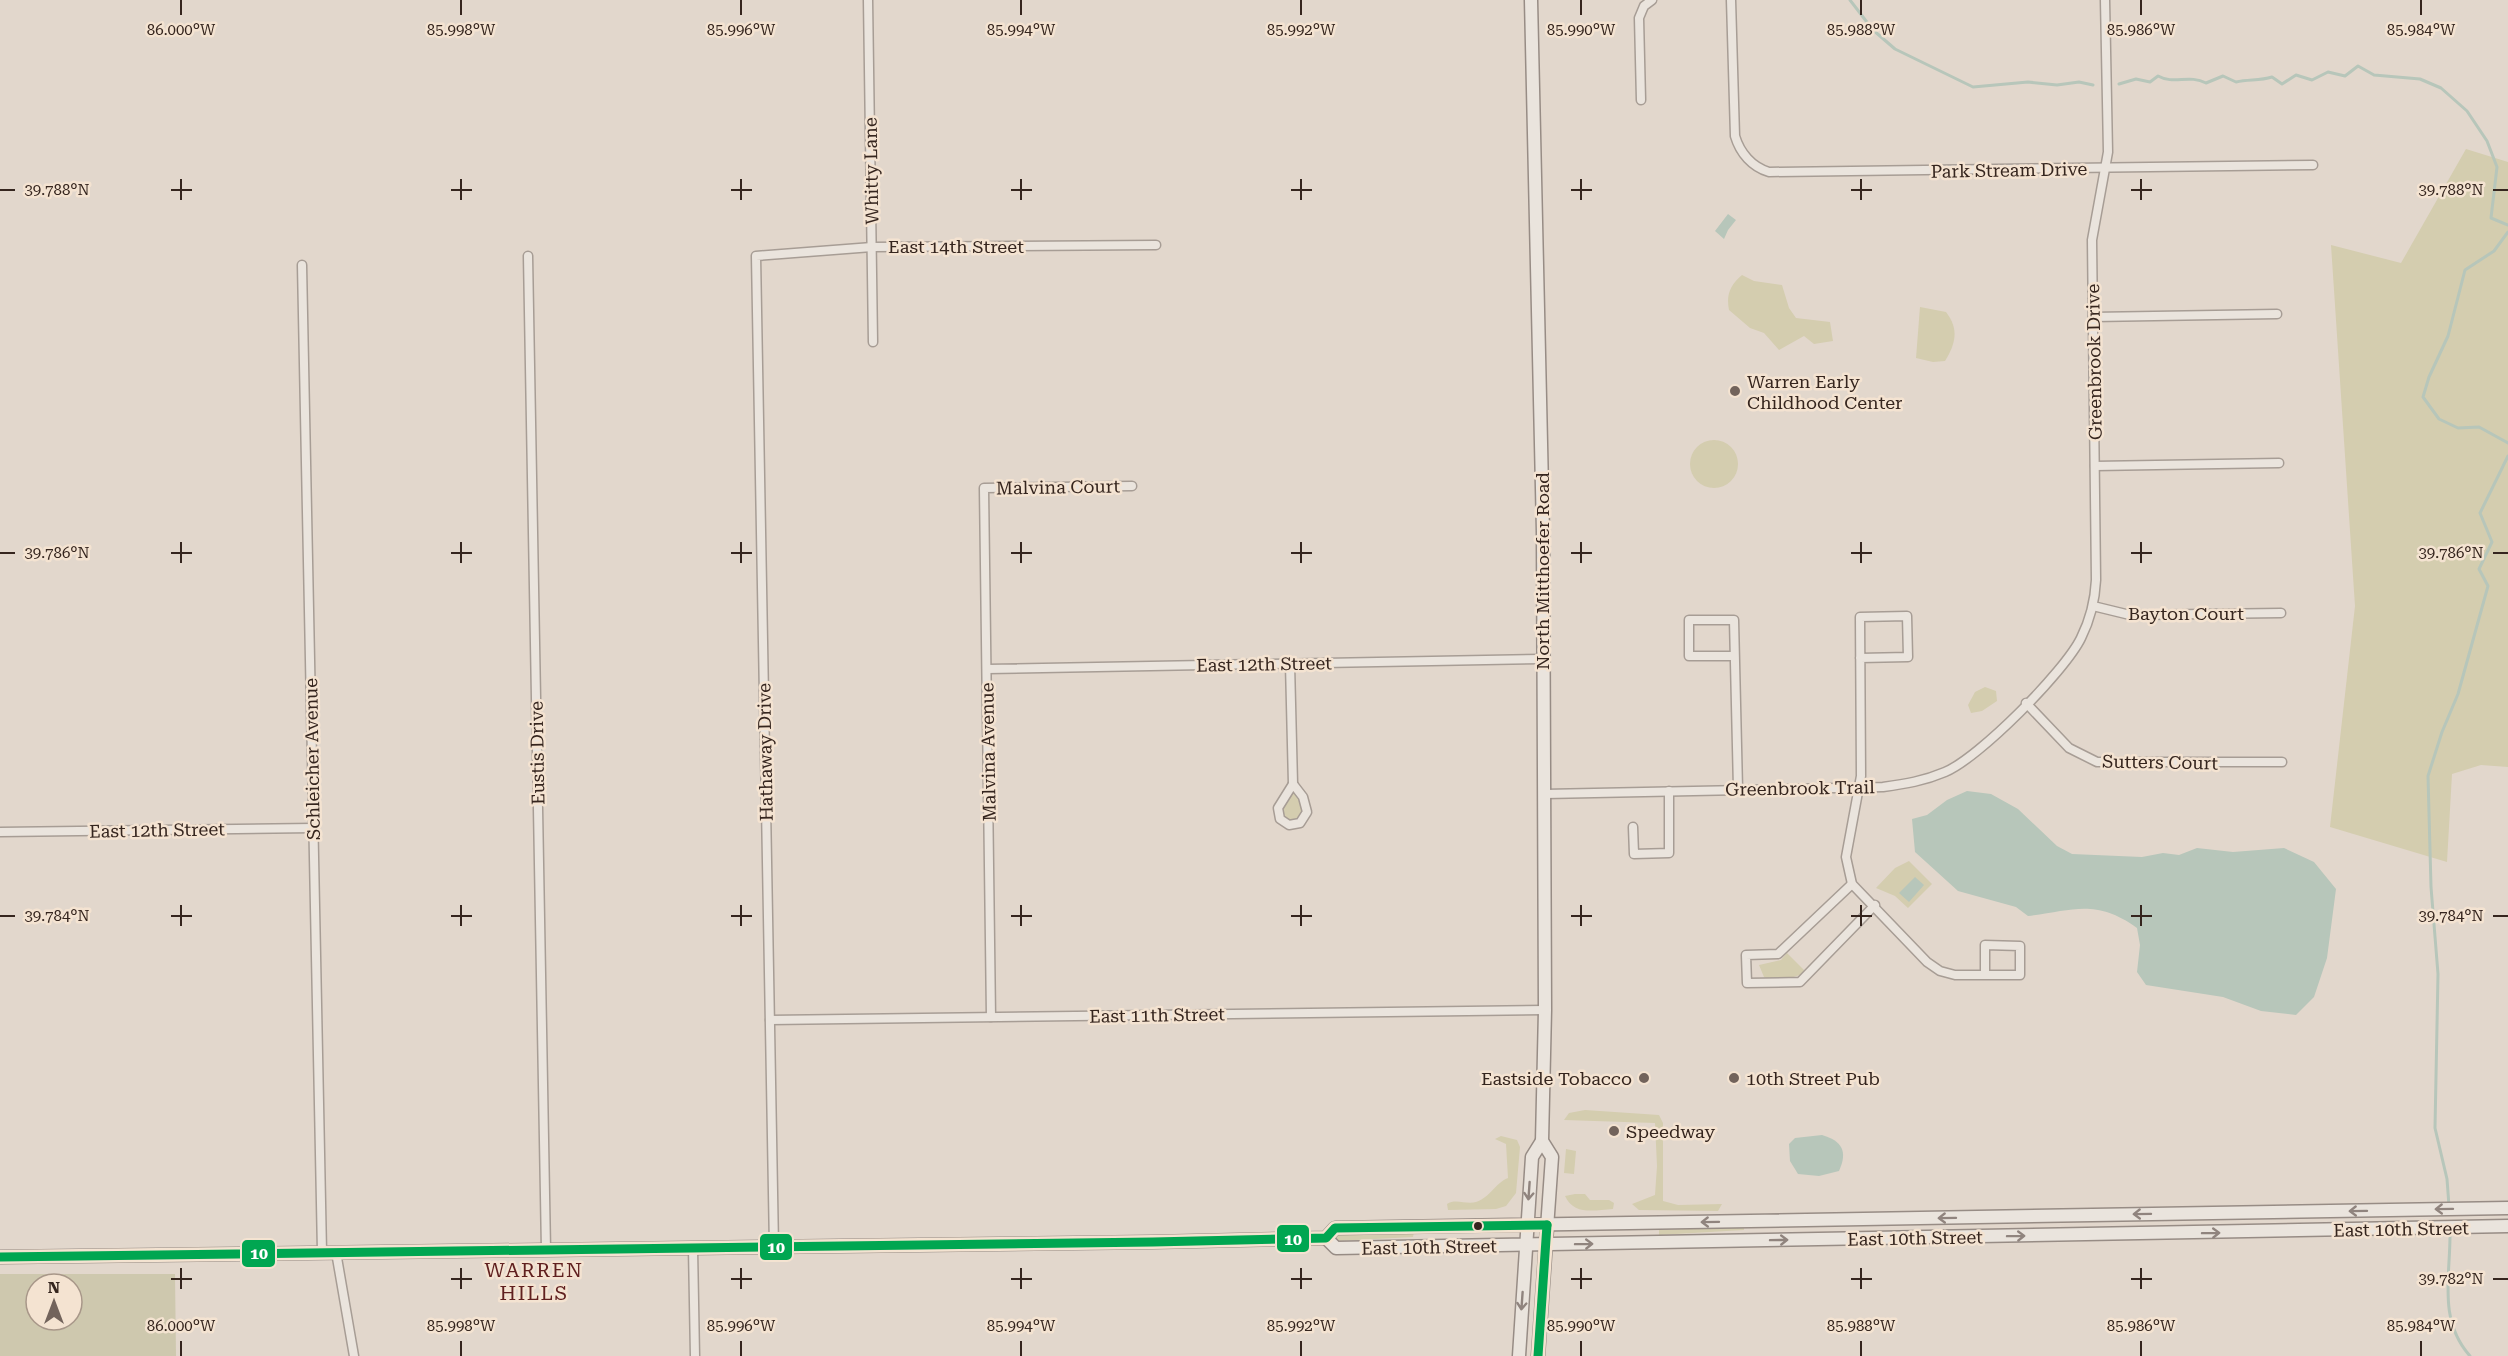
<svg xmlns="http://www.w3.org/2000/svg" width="2508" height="1356" viewBox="0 0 2508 1356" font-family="'Roboto Serif',serif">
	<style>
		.green { fill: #d4cdaf }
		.cemetery { fill: #cec8ae; fill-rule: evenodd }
		.water { fill: #b7c6ba }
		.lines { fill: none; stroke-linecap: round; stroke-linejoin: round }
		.stream { stroke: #b7c6ba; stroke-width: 3 }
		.minor-casing { stroke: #a79d95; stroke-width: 11 }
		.secondary-casing { stroke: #978c85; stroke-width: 15 }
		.minor { stroke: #eae4dd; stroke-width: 8 }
		.secondary { stroke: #eae4dd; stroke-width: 12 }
		.bus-1-casing { stroke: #f4e3d1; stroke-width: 14 }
		.bus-1 { stroke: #00a651; stroke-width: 9 }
		.oneway { stroke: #90847e }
		.ticks { fill: none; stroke: #35251e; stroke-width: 2 }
		.poi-dot { fill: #72635b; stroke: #f4e3d1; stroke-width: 2 }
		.bus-dot { fill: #35251e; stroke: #f4e3d1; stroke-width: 2 }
		.labels { text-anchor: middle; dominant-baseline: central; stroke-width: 5; stroke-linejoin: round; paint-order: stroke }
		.street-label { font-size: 18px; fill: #35251e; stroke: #f4e3d1 }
		.poi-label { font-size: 18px; fill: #35251e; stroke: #f4e3d1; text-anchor: start }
		.neighbourhood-label { font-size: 20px; letter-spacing: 1.5px; fill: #60201f; stroke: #f4e3d1 }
		.ticks-label { font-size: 15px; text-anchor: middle; fill: #35251e; stroke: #f4e3d1; stroke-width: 5; stroke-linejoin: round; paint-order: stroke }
		.line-badge { stroke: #f4e3d1; stroke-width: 2 }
		.badge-label { font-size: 16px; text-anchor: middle; font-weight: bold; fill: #fff }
	</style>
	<rect width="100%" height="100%" fill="#e2d7cc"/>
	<g class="green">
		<polygon points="2466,149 2508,162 2508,767 2481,765 2452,774 2447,862 2330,827 2355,606 2331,245 2401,263"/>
		<path d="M1742,275L1754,281L1782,285L1789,308L1796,318L1830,322L1833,341L1814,344L1804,336L1779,350L1764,333L1750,328L1729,310C1726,295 1730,285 1742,275Z"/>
		<path d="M1920,307L1946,312C1959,329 1956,343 1945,361L1933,362L1916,358Z"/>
		<circle cx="1714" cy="464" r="24"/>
		<polygon points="1985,687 1996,691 1997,701 1982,711 1971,713 1968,705 1975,692"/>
		<polygon points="1293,789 1303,808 1297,819 1289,820 1282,815 1282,807"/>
		<polygon points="1909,861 1932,884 1908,908 1895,896 1876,888 1895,868"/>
		<polygon points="1787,953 1804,970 1803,974 1774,983 1764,977 1759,965 1781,960"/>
		<polygon points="1585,1110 1659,1115 1663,1123 1663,1201 1678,1205 1722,1204 1718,1211 1639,1210 1632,1204 1655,1195 1657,1166 1655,1123 1564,1120 1569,1113"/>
		<path d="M1501,1136L1517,1140L1520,1147L1516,1193L1506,1206L1496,1209L1448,1210L1447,1204C1456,1198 1466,1205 1476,1202C1491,1197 1495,1183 1508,1178L1506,1144L1495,1139Z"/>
		<polygon points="1566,1149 1576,1151 1574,1174 1564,1173"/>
		<path d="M1575,1194H1585L1590,1200H1609L1614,1203L1613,1209C1595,1210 1574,1216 1565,1196Z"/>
		<polygon points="1744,1227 1744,1230 1659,1235 1659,1230"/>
		<polygon points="1414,1232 1413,1237 1337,1241 1334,1237 1337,1234"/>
	</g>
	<path class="cemetery" d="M0,1274H175L176,1356H0ZM36,1284H72V1320H36Z"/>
	<g class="water">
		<polygon points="1728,214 1736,220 1728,230 1724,239 1715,231"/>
		<path d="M1967,791L1991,794L2018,809L2057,846L2072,854L2142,857L2163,853L2179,855L2197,848L2233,852L2284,848L2314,862L2336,889L2327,958L2314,997L2296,1015L2261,1011L2223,997L2146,985L2137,972L2140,945L2137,928C2095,898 2073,911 2028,916L2016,907L1958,891L1915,852L1912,819L1927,815L1947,800Z"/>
		<polygon points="1915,877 1924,885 1909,902 1899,893"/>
		<path d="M1822,1135C1842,1141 1848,1151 1839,1171L1819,1176L1798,1174L1790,1161L1789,1144L1795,1138Z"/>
	</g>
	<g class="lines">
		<g class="stream">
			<polyline points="1850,0 1873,30 1895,49 1973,87 2028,82 2057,85 2079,82 2093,85"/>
			<path d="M2119,84L2136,79L2150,82L2158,76C2174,85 2189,74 2206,83L2223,76L2236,82C2249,79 2259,81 2272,77L2282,84L2296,75L2312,80L2328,72L2345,76L2358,66L2374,75L2420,79L2441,88L2467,111L2487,141L2497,167L2491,218L2508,225"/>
			<polyline points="2508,232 2494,251 2465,270 2448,336 2429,377 2423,397 2439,419 2458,428 2479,427 2508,443"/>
			<polyline points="2449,1206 2447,1179 2435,1128 2438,974 2431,887 2428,776 2442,732 2458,694 2488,586 2479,569 2492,542 2480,513 2508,456"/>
			<path d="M2450,1230C2451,1274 2437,1319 2470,1356"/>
		</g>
		<g class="minor-casing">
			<g id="minor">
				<polyline points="868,0 873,342"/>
				<path d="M1731,0L1735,136C1740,153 1752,167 1769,172L2313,165"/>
				<polyline points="1641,100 1639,18 1644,6 1652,0"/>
				<polyline points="528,256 546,1250"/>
				<polyline points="302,265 322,1252"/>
				<polyline points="2093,317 2277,314"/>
				<polyline points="2095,466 2279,463"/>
				<polyline points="2093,606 2130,615 2281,613"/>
				<polyline points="1734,656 1689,656 1689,620 1734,620 1738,789"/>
				<polyline points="1860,658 1908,657 1907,616 1860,617 1861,776 1846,857 1852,884 1927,962 1940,971 1955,975 2020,975 2020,946 1985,945 1985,974"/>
				<polyline points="1290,664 1293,784"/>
				<polyline points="987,669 1542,659"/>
				<polyline points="2026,703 2069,748 2097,762 2282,762"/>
				<polygon points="1293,784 1303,797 1307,812 1300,823 1289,825 1280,819 1278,808"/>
				<path d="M1545,794L1883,787C1905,784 1924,781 1945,772C1979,758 2065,671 2081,638C2090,620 2095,600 2096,580L2092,240L2108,152L2105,0"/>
				<polyline points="1633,827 1634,854 1669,853 1669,791"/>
				<polyline points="0,832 314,828"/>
				<polyline points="1852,884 1778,954 1746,955 1747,983 1800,982 1875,905"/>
				<polyline points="991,1017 984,488 1132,486"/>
				<polyline points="770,1020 1545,1010"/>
				<polyline points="774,1247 756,256 872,247 1156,245"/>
				<polyline points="693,1248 695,1356"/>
				<polyline points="336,1252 354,1356"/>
			</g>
		</g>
		<g class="secondary-casing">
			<g id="secondary">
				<polyline points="1531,0 1543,532 1545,1010 1542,1141 1552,1157 1538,1356"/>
				<polyline points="1326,1238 1336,1248 2508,1226"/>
				<polyline points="0,1257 1153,1242 1326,1238 1335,1228 2508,1208"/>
				<polyline points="1519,1356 1532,1157 1542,1141"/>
			</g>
		</g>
		<use href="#minor" class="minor"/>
		<use href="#secondary" class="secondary"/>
		<g class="bus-1-casing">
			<g id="bus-1">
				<polyline points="0,1257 1153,1242 1326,1238 1335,1228 1547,1225"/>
				<polyline points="1538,1356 1547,1225"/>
			</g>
		</g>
		<use href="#bus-1" class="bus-1"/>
	</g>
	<defs><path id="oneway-shaft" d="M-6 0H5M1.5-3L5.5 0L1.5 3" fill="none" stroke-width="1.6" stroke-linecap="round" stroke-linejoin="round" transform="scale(1.5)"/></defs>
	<g class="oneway">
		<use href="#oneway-shaft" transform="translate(1529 1191) rotate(94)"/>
		<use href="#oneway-shaft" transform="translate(2444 1209) rotate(179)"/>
		<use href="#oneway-shaft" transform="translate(2358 1211) rotate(179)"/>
		<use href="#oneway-shaft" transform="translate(2142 1214) rotate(179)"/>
		<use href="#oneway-shaft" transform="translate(1947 1218) rotate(179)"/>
		<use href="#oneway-shaft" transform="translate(1710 1222) rotate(179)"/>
		<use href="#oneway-shaft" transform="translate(2211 1233) rotate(-1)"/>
		<use href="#oneway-shaft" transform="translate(2016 1236) rotate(-1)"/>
		<use href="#oneway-shaft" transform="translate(1779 1240) rotate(-1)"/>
		<use href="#oneway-shaft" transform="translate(1584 1244) rotate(-1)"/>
		<use href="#oneway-shaft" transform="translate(1522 1301) rotate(94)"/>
	</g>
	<path class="ticks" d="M181,0V15M461,0V15M741,0V15M1021,0V15M1301,0V15M1581,0V15M1861,0V15M2141,0V15M2421,0V15M181,179V200M461,179V200M741,179V200M1021,179V200M1301,179V200M1581,179V200M1861,179V200M2141,179V200M0,190H15M171,190H192M451,190H472M731,190H752M1011,190H1032M1291,190H1312M1571,190H1592M1851,190H1872M2131,190H2152M2493,190H2508M181,542V563M461,542V563M741,542V563M1021,542V563M1301,542V563M1581,542V563M1861,542V563M2141,542V563M0,553H15M171,553H192M451,553H472M731,553H752M1011,553H1032M1291,553H1312M1571,553H1592M1851,553H1872M2131,553H2152M2493,553H2508M181,905V926M461,905V926M741,905V926M1021,905V926M1301,905V926M1581,905V926M1861,905V926M2141,905V926M0,916H15M171,916H192M451,916H472M731,916H752M1011,916H1032M1291,916H1312M1571,916H1592M1851,916H1872M2131,916H2152M2493,916H2508M181,1268V1289M461,1268V1289M741,1268V1289M1021,1268V1289M1301,1268V1289M1581,1268V1289M1861,1268V1289M2141,1268V1289M171,1279H192M451,1279H472M731,1279H752M1011,1279H1032M1291,1279H1312M1571,1279H1592M1851,1279H1872M2131,1279H2152M2493,1279H2508M181,1341V1356M461,1341V1356M741,1341V1356M1021,1341V1356M1301,1341V1356M1581,1341V1356M1861,1341V1356M2141,1341V1356M2421,1341V1356"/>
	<g class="poi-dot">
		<circle cx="1735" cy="391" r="6"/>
		<circle cx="1644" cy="1078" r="6"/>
		<circle cx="1734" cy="1078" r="6"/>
		<circle cx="1614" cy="1131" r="6"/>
	</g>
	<circle class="bus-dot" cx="1478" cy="1226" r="5"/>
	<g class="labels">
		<g class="street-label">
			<text transform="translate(2009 170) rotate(-1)">Park Stream Drive</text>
			<text transform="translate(871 171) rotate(-91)">Whitty Lane</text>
			<text x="956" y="246">East 14th Street</text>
			<text transform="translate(2094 362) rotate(-91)">Greenbrook Drive</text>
			<text transform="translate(1058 487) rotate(-1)">Malvina Court</text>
			<text transform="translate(1542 571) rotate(-90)">North Mitthoefer Road</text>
			<text x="2186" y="613">Bayton Court</text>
			<text transform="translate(1264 664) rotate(-1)">East 12th Street</text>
			<text transform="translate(765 752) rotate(-91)">Hathaway Drive</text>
			<text transform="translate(988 752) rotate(-91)">Malvina Avenue</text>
			<text transform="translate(537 753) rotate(-91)">Eustis Drive</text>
			<text transform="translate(312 759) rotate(-91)">Schleicher Avenue</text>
			<text transform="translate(2160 762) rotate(1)">Sutters Court</text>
			<text transform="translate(1800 788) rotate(-1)">Greenbrook Trail</text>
			<text transform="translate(157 830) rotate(-1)">East 12th Street</text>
			<text transform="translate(1157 1015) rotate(-1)">East 11th Street</text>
			<text transform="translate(2401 1229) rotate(-1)">East 10th Street</text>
			<text transform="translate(1915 1238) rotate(-1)">East 10th Street</text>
			<text transform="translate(1429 1247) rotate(-1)">East 10th Street</text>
		</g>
		<g class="poi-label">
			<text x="1747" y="381">Warren Early<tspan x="1747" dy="21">Childhood Center</tspan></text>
			<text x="1632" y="1078" text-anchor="end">Eastside Tobacco</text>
			<text x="1746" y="1078">10th Street Pub</text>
			<text x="1626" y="1131">Speedway</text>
		</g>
		<g class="neighbourhood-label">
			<text x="534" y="1270">WARREN<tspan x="534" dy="23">HILLS</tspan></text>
		</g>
	</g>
	<g class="ticks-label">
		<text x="181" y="35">86.000°W</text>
		<text x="461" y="35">85.998°W</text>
		<text x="741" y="35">85.996°W</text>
		<text x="1021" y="35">85.994°W</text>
		<text x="1301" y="35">85.992°W</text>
		<text x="1581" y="35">85.990°W</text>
		<text x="1861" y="35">85.988°W</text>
		<text x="2141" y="35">85.986°W</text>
		<text x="2421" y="35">85.984°W</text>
		<text x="57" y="195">39.788°N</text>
		<text x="2451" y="195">39.788°N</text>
		<text x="57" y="558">39.786°N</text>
		<text x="2451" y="558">39.786°N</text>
		<text x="57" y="921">39.784°N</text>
		<text x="2451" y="921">39.784°N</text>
		<text x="2451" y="1284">39.782°N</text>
		<text x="181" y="1331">86.000°W</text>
		<text x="461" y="1331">85.998°W</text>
		<text x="741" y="1331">85.996°W</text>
		<text x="1021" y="1331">85.994°W</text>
		<text x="1301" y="1331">85.992°W</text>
		<text x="1581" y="1331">85.990°W</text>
		<text x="1861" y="1331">85.988°W</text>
		<text x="2141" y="1331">85.986°W</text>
		<text x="2421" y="1331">85.984°W</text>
	</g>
	<g class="line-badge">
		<rect x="1276" y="1224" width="34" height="29" rx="6" fill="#00a651"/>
		<rect x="759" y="1233" width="34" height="28" rx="6" fill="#00a651"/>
		<rect x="241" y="1239" width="35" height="29" rx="6" fill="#00a651"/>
	</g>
	<g class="badge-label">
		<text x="1293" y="1245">10</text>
		<text x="776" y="1253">10</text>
		<text x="259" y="1259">10</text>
	</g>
	<g transform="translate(54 1302)"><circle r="28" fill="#f4e3d1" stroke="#a89789" stroke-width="1.5"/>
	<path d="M0-4.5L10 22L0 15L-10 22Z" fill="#72635b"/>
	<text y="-9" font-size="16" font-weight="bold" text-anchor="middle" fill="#35251e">N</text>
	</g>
</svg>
